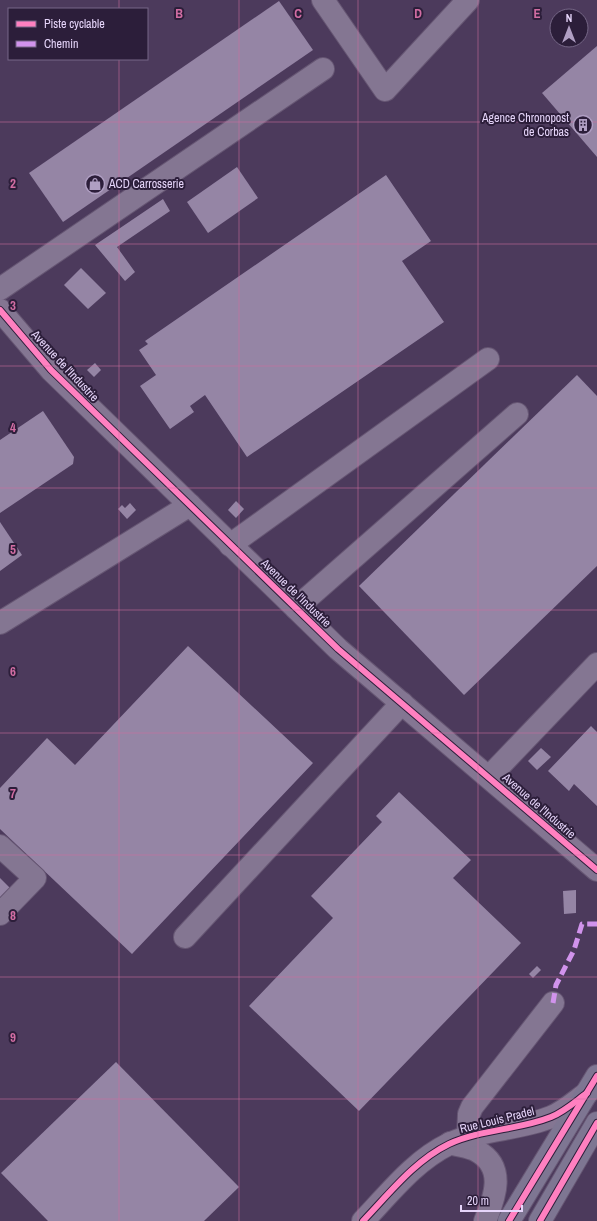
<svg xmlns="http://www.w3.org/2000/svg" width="597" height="1221" viewBox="0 0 597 1221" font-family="'Archivo Narrow',sans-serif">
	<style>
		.building { fill: #9585a5 }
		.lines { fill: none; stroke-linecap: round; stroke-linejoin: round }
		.minor-casing { stroke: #665673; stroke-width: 24 }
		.major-casing { stroke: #665673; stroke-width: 24 }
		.minor { stroke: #847692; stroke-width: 22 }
		.major { stroke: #7e7692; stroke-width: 22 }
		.quiet { stroke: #d193ec; stroke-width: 5; stroke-dasharray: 10 5; stroke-linecap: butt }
		.cycleway-casing { stroke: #2c1e3a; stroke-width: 8 }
		.cycleway { stroke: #ff80c0; stroke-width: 6 }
		.grid { fill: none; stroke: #d26da3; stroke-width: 1; stroke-opacity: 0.55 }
		.labels { text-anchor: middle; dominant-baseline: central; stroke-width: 4; stroke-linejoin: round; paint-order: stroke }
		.poi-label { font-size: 12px; fill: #e6d5fa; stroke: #2c1e3a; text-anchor: end }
		.street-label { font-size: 12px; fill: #e6d5fa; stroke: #2c1e3a }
		.grid-label { font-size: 13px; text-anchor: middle; font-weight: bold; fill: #d26da3; stroke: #2c1e3a; stroke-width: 4; stroke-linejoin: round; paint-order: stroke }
	</style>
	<rect width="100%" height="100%" fill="#4c3a5c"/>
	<g class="building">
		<polygon points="279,1 313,50 63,222 29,173"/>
		<polygon points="597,46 597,157 542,93"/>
		<polygon points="237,167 258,198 208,233 187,202"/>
		<polygon points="386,175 431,241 402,261 444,322 247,457 205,395 190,406 194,412 170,429 140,386 156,375 139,350 148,344 145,341"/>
		<polygon points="163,199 170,211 117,247 135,272 125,281 95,245"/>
		<polygon points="81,268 106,293 88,309 64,285"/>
		<polygon points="95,363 101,370 94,377 87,370"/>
		<polygon points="577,375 597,396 597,566 464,695 359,586"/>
		<polygon points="43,411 74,457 73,464 0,513 0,440"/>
		<polygon points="236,501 244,509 236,518 228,510"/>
		<polygon points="130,503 136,510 127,519 118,509 122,505 125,508"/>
		<polygon points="0,522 22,555 0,571"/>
		<polygon points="188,646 313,763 132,954 0,829 0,788 47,738 75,765"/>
		<polygon points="591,726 597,732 597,806 574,784 569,791 548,771"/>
		<polygon points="541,748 551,757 537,770 528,761"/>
		<polygon points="399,792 471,860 453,878 521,943 359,1111 249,1006 333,918 311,896 382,822 376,816"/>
		<polygon points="0,878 14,892 0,907"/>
		<polygon points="576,890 576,913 564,914 563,891"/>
		<polygon points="537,966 541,970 533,978 529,974"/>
		<polygon points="116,1062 239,1187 204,1221 48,1221 1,1173"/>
	</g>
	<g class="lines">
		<g class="minor-casing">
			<g id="minor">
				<polyline points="323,0 385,90 468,0"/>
				<polyline points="0,289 323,69"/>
				<polyline points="0,310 51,370 338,649 597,870"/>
				<polyline points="230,545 488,359"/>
				<polyline points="296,608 517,414"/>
				<polyline points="0,623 190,505"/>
				<polyline points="489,777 597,664"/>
				<polyline points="0,846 35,878 0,914"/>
				<polyline points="185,937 402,703"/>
				<polyline points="468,1137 469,1114 472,1107 553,1003"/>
				<path d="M450,1143C459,1146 470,1147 477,1151C506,1167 495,1197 485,1221"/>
				<path d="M363,1221C389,1194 414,1161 449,1144C481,1129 519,1130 551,1117C564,1112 576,1101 587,1093"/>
			</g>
		</g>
		<g class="major-casing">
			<g id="major">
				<polyline points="509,1221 597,1076"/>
				<polyline points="540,1221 597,1123"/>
			</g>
		</g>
		<use href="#minor" class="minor"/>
		<use href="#major" class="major"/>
		<polyline class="quiet" points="553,1003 556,985 574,950 582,924 597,924"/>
		<g class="cycleway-casing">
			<g id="cycleway">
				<polyline points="0,310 51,370 338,649 597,870"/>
				<path d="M363,1221C389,1194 414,1161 449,1144C481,1129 519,1130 551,1117C564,1112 576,1101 587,1093"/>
				<polyline points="509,1221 597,1076"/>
				<polyline points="540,1221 597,1123"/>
			</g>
		</g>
		<use href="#cycleway" class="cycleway"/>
	</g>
	<path class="grid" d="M119,0V9M239,0V1221M358,0V1221M478,0V1221M119,59V1221M0,122H597M0,244H597M0,366H597M0,488H597M0,610H597M0,733H597M0,855H597M0,977H597M0,1099H597"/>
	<defs>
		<g id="building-ring" transform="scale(1)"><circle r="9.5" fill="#2c1e3a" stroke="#b09fc3" stroke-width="1.5"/><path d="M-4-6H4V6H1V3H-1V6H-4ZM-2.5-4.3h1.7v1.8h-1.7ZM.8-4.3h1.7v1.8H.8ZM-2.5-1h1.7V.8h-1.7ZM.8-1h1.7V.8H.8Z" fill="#b09fc3"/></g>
		<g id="shop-ring" transform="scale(1)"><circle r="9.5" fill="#2c1e3a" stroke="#b09fc3" stroke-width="1.5"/><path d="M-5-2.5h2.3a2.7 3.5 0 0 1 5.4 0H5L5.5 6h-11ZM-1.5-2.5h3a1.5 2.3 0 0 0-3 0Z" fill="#b09fc3"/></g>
	</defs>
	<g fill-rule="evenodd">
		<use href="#building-ring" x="583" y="125"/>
		<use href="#shop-ring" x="95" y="184"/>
	</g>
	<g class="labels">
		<g class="poi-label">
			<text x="569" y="118">Agence Chronopost<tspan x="569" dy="14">de Corbas</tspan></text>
			<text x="109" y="184" text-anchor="start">ACD Carrosserie</text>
		</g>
		<g class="street-label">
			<text transform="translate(65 366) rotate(47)">Avenue de l'Industrie</text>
			<text transform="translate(296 593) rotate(44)">Avenue de l'Industrie</text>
			<text transform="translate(539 806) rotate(41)">Avenue de l'Industrie</text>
			<text transform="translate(497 1120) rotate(-14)">Rue Louis Pradel</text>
		</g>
	</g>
	<g class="grid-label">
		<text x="179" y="18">B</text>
		<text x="298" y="18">C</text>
		<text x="418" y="18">D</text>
		<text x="537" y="18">E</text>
		<text x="13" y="188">2</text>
		<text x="13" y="310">3</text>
		<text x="13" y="432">4</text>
		<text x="13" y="554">5</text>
		<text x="13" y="676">6</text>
		<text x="13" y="798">7</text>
		<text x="13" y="920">8</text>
		<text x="13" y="1042">9</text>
	</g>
	<rect x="8" y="8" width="140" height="52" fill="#2c1e3a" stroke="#766787"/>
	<rect x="16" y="21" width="20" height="6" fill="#ff80c0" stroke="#766787"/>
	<text x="44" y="28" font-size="12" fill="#e6d5fa">Piste cyclable</text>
	<rect x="16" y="41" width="20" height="6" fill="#d193ec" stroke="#766787"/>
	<text x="44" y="48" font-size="12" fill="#e6d5fa">Chemin</text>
	<g transform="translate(569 28)"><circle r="19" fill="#2c1e3a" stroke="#766787"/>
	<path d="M0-3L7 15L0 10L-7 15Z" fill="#b09fc3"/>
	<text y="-6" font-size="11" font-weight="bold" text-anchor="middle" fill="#e6d5fa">N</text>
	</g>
	<path d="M461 1205v6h61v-6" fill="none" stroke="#e6d5fa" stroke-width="2"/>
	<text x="467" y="1205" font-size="12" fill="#e6d5fa" stroke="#2c1e3a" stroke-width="3" paint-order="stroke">20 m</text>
</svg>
